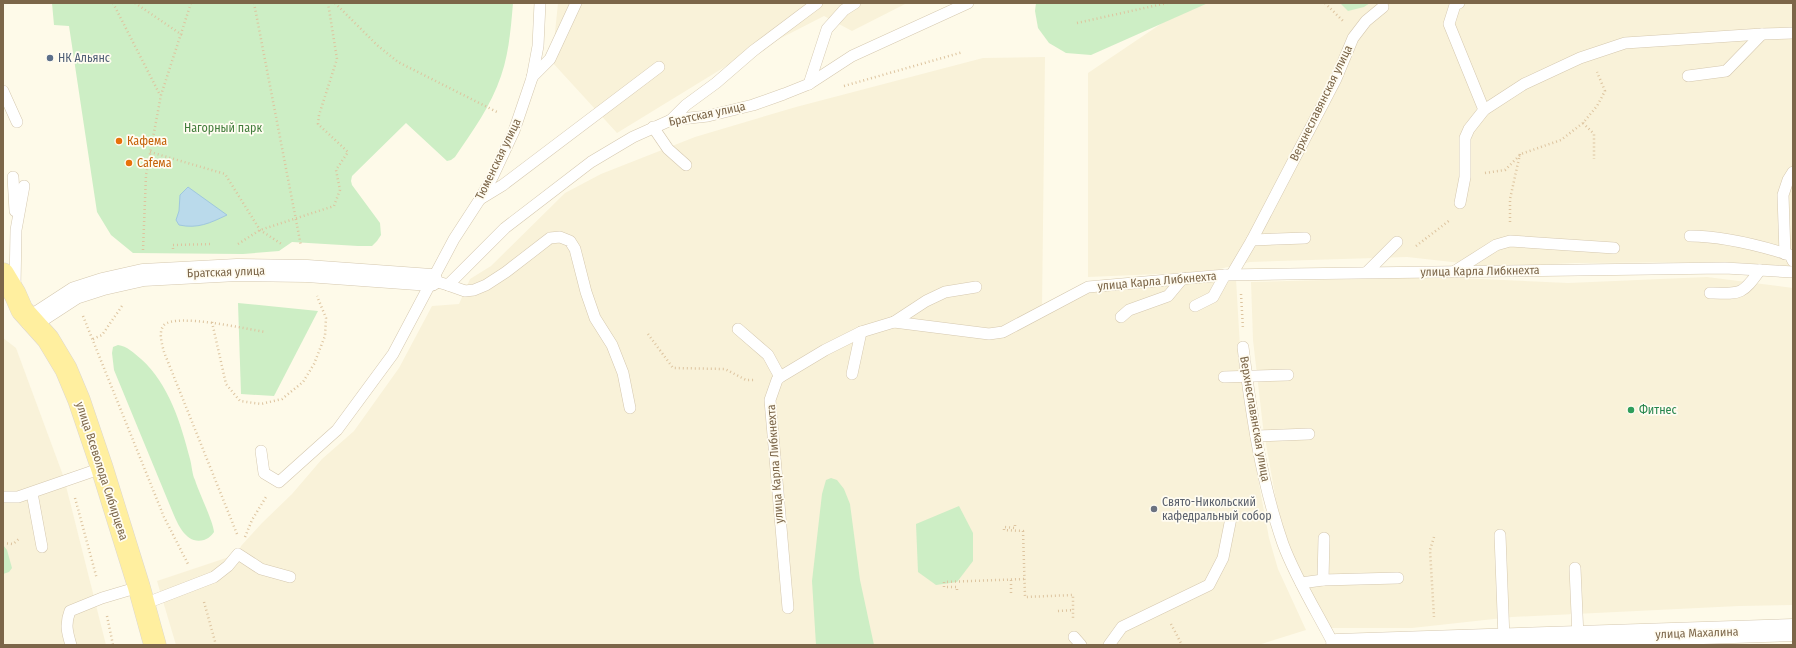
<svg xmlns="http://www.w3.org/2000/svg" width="1796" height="648" viewBox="0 0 1796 648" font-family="'Fira Sans Condensed',sans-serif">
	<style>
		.residential { fill: #f9f2d9 }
		.green { fill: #cdeec5 }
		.water { fill: #badaeb; stroke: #9fc7de }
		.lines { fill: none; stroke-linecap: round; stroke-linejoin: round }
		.lane-casing { stroke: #d5c8af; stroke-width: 12 }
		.street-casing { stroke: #d5c8af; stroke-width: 23 }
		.primary-casing { stroke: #ddd7d0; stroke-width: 23 }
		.path { stroke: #ddc49f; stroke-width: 2.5; stroke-dasharray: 1 3; stroke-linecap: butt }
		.lane { stroke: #fff; stroke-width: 11 }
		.street { stroke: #fff; stroke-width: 22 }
		.primary { stroke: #ffef9f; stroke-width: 22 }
		.service-dot { fill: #5c6f8a; stroke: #fffcf1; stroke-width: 1.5 }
		.food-dot { fill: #e8710a; stroke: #fffcf1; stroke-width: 1.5 }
		.leisure-dot { fill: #2e9e5b; stroke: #fffcf1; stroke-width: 1.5 }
		.worship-dot { fill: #6b7280; stroke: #fffcf1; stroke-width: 1.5 }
		.labels { text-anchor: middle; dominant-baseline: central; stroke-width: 3.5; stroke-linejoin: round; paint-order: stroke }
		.service-label { font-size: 12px; fill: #4e5e75; stroke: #fffcf1; text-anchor: start }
		.street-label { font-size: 12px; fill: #7c6649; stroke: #fffcf1 }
		.park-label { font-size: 12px; fill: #427d3c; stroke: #fffcf1 }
		.food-label { font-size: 12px; fill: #c56008; stroke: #fffcf1; text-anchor: start }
		.leisure-label { font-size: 12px; fill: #27864d; stroke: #fffcf1; text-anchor: start }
		.worship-label { font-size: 12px; fill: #5b616d; stroke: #fffcf1; text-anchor: start }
	</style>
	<rect width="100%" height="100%" fill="#fefae9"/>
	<g class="residential">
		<polygon points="558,3 907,3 852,31 824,16 728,65 617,133 552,62"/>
		<polygon points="1192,3 1793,3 1793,267 1727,262 1575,263 1497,267 1407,257 1250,262 1206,272 1088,277 1088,73"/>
		<polygon points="1045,57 1042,310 1086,290 1236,279 1240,347 1248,424 1269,538 1278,569 1306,630 1258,645 176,645 157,581 238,554 241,546 262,523 292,494 322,459 354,431 399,368 432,306 459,304 470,279 491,266 565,193 601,174 695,137 796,107 983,58"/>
		<polygon points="1436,277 1568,283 1707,277 1793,288 1793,605 1739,606 1512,617 1412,628 1330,628 1287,546 1277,506 1263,427 1253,340 1251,282"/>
		<polygon points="3,338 16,348 64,478 106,645 3,645"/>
	</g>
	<g class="green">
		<path d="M52,3H513C511,27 509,53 501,76C491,106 472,132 455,157L451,160L447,161L406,123L352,176L351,181L352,185L380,223L381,235L377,241L372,246H358L292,242L279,251L243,254L133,253L111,235L97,212L69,26L54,25Z"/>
		<polygon points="1036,3 1208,3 1091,55 1066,53 1049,43 1038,28 1035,11"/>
		<polygon points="1340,3 1370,3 1364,7 1348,11"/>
		<polygon points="238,303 318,311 274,396 241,394"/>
		<path d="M118,345C127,346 134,353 141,359C169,384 181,424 190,459C192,466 192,474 195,480C199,493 213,521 214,532C211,536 209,538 204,540C187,545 178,525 173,513L114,370L112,353L113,347Z"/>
		<polygon points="831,478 837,480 844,489 850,504 860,580 874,645 816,645 812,581 822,494 826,480"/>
		<polygon points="959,506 973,533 973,561 957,582 936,585 918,572 916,524"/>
		<polygon points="3,545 7,550 12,568 9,572 3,574"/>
	</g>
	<path class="water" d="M188,187L227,215C210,223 198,229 179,225L176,220L179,211L180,195Z"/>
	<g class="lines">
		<g class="lane-casing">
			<g id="lane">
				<polyline points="1459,3 1455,5 1449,24 1484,110"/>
				<polyline points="1688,76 1726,71 1762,34"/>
				<polyline points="532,77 550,59 576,3"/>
				<polyline points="809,84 827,29 844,10 855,3"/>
				<polyline points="3,91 17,122"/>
				<polyline points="671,120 686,105 716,83 753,51 817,3"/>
				<polyline points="653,127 668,149 686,165"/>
				<polyline points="13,177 15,211"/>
				<polyline points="480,199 503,185 659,67"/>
				<polyline points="1460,203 1465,177 1465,138 1469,129 1484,110 1524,84 1580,58 1625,43 1762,34 1793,33"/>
				<path d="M1690,236C1723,236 1758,245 1790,255L1793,261"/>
				<polyline points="1252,240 1305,238"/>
				<polyline points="1785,254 1783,195 1788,180 1793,172"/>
				<polyline points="1455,271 1496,245 1510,241 1614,248"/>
				<polyline points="1367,272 1397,242"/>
				<polyline points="1232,274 1252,240 1336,79 1353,38 1366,21 1383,7"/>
				<polyline points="431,280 448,285 505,228 591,162 633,137 671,120 708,116 753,105 784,94 809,84 852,56 968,3"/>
				<polyline points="448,285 465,291 474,290 486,285 506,272 550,238 560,237 570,241 575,249 586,292 595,318 612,345 623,373 630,408"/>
				<polyline points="15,288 16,230 24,186"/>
				<path d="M1710,293C1741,294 1742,295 1760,270"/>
				<polyline points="1195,306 1213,297 1225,275"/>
				<polyline points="1121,317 1129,310 1168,296 1183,278"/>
				<polyline points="894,322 926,301 945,292 976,287"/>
				<polyline points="738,329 768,355 780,377"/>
				<path d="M1243,347C1251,413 1261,481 1283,544C1296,579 1317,612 1334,645"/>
				<polyline points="852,374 861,332"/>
				<polyline points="1224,377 1288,375"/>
				<polyline points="1256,436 1309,434"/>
				<polyline points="261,451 264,473 279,482 337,430 393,354 454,239 480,199 493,176 514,131 532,78 538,46 540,3"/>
				<polyline points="32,493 42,547"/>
				<polyline points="3,497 18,497 102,468"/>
				<polyline points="1500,535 1504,639"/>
				<polyline points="1575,568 1578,637"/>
				<polyline points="1323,580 1324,538"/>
				<polyline points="1301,583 1323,580 1398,578"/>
				<polyline points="144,604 214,577 228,566 238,554 261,569 290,577"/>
				<polyline points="788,608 770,400 777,380 780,377 825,350 861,332 894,322 989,334 1003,332 1088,287 1225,275 1725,268 1793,272"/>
				<polyline points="1074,637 1081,645"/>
				<path d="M71,645C67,632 65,624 70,611L102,598L139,587"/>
				<polyline points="1109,645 1122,627 1209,585 1223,558 1231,518"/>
			</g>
		</g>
		<g class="street-casing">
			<g id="street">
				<polyline points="32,321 75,293 103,284 143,275 237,270 307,271 431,280"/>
				<polyline points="1337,645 1793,630"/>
			</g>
		</g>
		<g class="primary-casing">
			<polyline id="primary" points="3,274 15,294 22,310 48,339 66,369 79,400 102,468 139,587 155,645"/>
		</g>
		<g class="path">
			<polyline points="113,3 160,95"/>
			<polyline points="135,3 182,35"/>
			<polyline points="254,3 301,246"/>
			<polyline points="335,3 377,45 398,62 499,113"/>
			<polyline points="1325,3 1343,21"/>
			<polyline points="1077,23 1167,3"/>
			<polyline points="844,86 963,52"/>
			<polyline points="1583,123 1594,134 1594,159"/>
			<polyline points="150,152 225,174 260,230 283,245"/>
			<polyline points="1485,173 1505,170 1521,154 1561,140 1583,123 1597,106 1605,91 1597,72"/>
			<polyline points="1510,222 1510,199 1520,154"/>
			<polyline points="238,244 260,230 334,206 340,190 336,170 348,152 318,124 319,115 337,59 328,3"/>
			<polyline points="1416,246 1450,220"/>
			<polyline points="173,249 173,245 213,244"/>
			<polyline points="143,250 146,175 161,95 191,3"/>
			<polyline points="1241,294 1243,329"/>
			<polyline points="83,316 164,517 189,566"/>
			<polyline points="212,322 226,384 240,401 261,404 282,399 303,382 314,364 325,336 326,318 317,296"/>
			<polyline points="648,334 673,368 725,369 746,380 756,380"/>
			<polyline points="93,339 102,335 122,306"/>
			<polyline points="75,498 97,579"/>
			<polyline points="1015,525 1015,528 1004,527 1004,530 1023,531 1025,597 1073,595 1073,618"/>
			<path d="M237,534L164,352C162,344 158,332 164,325C176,313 247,329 265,332"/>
			<polyline points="245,537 252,520 266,497"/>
			<polyline points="1434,537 1430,550 1434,617"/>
			<polyline points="3,543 13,544 20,538"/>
			<polyline points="1011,580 1011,595"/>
			<polyline points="957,590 957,587 944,587 944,582 1025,579"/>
			<polyline points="204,602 216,645"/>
			<polyline points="1058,611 1073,610"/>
			<polyline points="107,616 113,645"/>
			<polyline points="1171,624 1182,645"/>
		</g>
		<use href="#lane" class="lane"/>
		<use href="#street" class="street"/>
		<use href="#primary" class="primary"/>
	</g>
	<circle class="service-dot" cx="50" cy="58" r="4"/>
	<g class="food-dot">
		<circle cx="119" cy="141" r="4"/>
		<circle cx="129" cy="163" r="4"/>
	</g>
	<circle class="leisure-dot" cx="1631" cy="410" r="4"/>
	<circle class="worship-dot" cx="1154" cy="509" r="4"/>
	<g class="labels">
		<g class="service-label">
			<text x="58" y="58">НК Альянс</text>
		</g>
		<g class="street-label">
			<text transform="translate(1321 103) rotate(-64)">Верхнеславянская улица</text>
			<text transform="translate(707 114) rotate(-12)">Братская улица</text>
			<text transform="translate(498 159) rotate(-64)">Тюменская улица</text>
			<text transform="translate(1480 271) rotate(-1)">улица Карла Либкнехта</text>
			<text transform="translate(226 272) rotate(-2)">Братская улица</text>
			<text transform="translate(1157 281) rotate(-5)">улица Карла Либкнехта</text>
			<text transform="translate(1255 419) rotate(80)">Верхнеславянская улица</text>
			<text transform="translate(775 464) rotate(-94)">улица Карла Либкнехта</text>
			<text transform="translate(102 471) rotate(72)">улица Всеволода Сибирцева</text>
			<text transform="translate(1697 633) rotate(-2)">улица Махалина</text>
		</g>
		<g class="park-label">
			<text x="223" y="128">Нагорный парк</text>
		</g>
		<g class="food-label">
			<text x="127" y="141">Кафема</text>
			<text x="137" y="163">Cafeма</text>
		</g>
		<g class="leisure-label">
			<text x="1639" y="410">Фитнес</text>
		</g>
		<g class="worship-label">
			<text x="1162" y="502">Свято-Никольский<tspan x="1162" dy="14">кафедральный собор</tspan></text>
		</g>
	</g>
	<rect width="1796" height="648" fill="none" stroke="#7c6649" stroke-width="8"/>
</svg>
